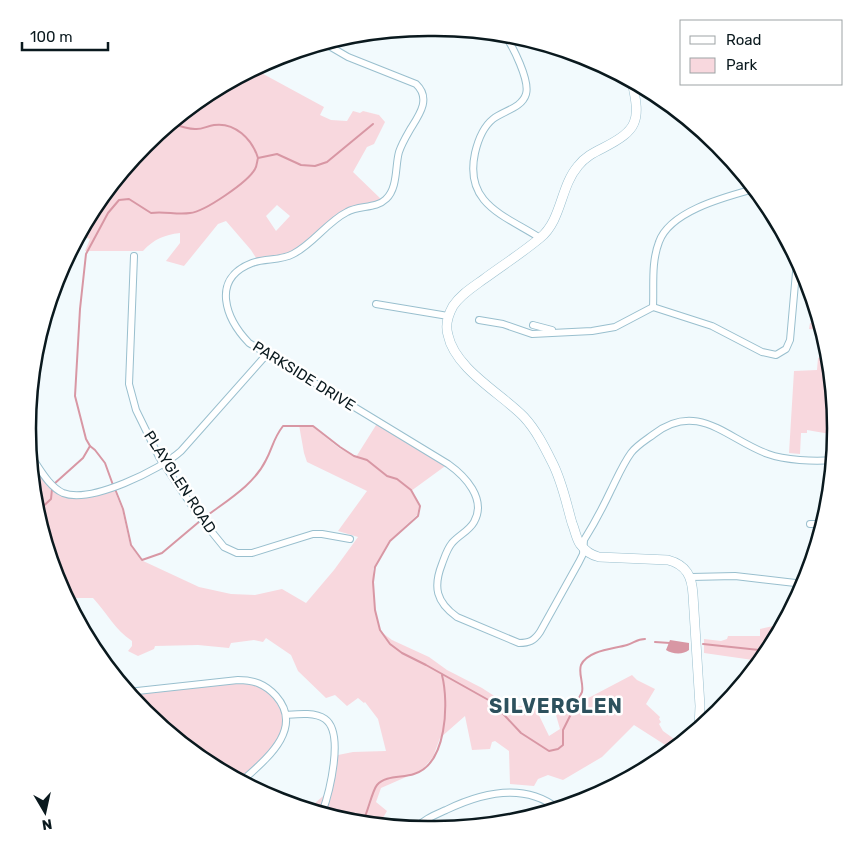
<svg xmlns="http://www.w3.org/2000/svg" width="863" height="857" viewBox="0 0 863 857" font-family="Rubik,sans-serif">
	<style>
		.green { fill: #f8d8de; fill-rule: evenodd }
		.water { fill: #d897a4 }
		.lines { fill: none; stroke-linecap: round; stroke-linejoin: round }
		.stream { stroke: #d897a4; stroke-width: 2 }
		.street-casing { stroke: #99bfce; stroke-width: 8 }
		.secondary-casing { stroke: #99bfce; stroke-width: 10 }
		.street { stroke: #fff; stroke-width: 6 }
		.secondary { stroke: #fff; stroke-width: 9 }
		.labels { text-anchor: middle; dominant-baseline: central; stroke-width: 5; stroke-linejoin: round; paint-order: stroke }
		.street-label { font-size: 15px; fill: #0a191e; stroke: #fff }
		.district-label { font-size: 20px; font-weight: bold; letter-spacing: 1px; fill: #2d515d; stroke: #fff }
		.rim { fill: none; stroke: #0a191e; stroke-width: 2.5 }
	</style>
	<rect width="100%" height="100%" fill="#f2fafd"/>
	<g class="green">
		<path d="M254,69L324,107L320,115L331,120L347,121L353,111L360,113L363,111L379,115L385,122L374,144L367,147L353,172L383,201L354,208L295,253L258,261L251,250L226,221L218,224L184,266L166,261L180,243V233C164,235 154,239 143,251H85L90,239L79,235L95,206L145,145L205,95ZM277,205L290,216L276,231L266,216Z"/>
		<path d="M818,317C824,338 835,364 828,387L831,388L833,404L830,434L807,430V433H801L800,454L789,453L794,371L817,370L818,358L822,357L825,345L816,343L817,330L809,329L810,323L817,324Z"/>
		<path d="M378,422L448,464L411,491L419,506L417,515L389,541L373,569V583L375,610L380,631L392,640L429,657L447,670L482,688L511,707L534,705L549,736L560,729L556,715L632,675L637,680L655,689L646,704L660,717L659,719L661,722L659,724L663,731L677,741L670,748L634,725L602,757L563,780L548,775L538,779L534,786L510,784L509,751L495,741L492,742L490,749L472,750L465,716L440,738L433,757L422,770L381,788L376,802L387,811L381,821V825L351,822L308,809L329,791L333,756L353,752L386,751L378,719L365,702L364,703L358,698L347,706L335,695L326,698L298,671L291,655L266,638L263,642L254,640L231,643L229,648L198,645L155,646L154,649L138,656L128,651L132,646V641C115,630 107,613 93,598H71L65,577H57L35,507L30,456L56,489L77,496L113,487L122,509L130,545L141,560L199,587L231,594L255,595L282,589L306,603L334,570L358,537L338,531L367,491L307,462L304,453L299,425L313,427L339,448L356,457Z"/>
		<polygon points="782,624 768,651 760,661 704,653 704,639 721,641 727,639 728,636 760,636 760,629"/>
		<polygon points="238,680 263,685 285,709 282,737 242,781 206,762 145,712 128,691"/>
	</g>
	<path class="water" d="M670,640L689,643V650C683,655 672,654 666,650Z"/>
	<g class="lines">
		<g class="stream">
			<polyline points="258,158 277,154 301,165 315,166 327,162 373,124"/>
			<polyline points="54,484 83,458 90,446"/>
			<path d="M113,485L105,463L95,450L90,446L86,439L75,396L80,309L86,254L108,213L119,200L129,199L151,213C164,211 177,215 190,213C204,212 248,182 255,169C257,166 257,161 258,158C252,139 235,122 214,125C207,126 201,130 195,129C187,129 179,126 171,123"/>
			<polyline points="115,489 123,509 131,545 142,560 162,553 200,521"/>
			<polyline points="37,512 51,499 52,489"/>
			<path d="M204,518C226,501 254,485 266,460C273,447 273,439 283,426H313L340,447L354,456L367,460L387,476L397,479L411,490L420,506L418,516L390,541L375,567L373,582L375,610L380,630L390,644L402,653L426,665L492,702L521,733L549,751L558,749L563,745V730L582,692C584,684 578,673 581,665C588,650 614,649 627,645C634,643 637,639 645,639"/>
			<polyline points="655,642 670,643"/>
			<polyline points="703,644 768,651"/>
			<path d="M358,822L363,821C368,812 372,791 377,785C385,775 403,778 414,774C447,764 449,703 442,675"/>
		</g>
		<g class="street-casing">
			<g id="street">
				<path d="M504,34C513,46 530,81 526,94C522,108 503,111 493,119C483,127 478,140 475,153C464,204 504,215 540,238"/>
				<path d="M324,43L348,57L416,84C431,98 420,114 411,128C407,135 402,143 399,152C395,166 398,188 386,199C376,209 359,205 347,212C327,222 313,244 293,254C280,261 265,258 252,263C210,279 226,319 249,343L448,464C465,476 487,499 474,522C469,531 459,535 452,543C447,549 445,556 442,564C433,587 436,602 457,617L519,643C529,643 534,641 540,632L579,562L583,554L584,540C594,524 603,507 611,490C617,478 623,464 631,453C637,445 646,440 654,434C698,400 728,440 768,454C784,460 815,462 832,460"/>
				<polyline points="134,256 129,384 136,410 159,457 198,515 224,547 237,553 252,553 313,534 322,534 350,539"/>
				<polyline points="376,304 448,316"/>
				<path d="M653,307C654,285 651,263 659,242C670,211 725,197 754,189"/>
				<polyline points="479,320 503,324 532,334 592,331 615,327 653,307 712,326 762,352 776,355 786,349 790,340 797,261"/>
				<polyline points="533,325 552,330"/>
				<polyline points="30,399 34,460"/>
				<path d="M30,455C39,467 48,486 63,493C90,504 160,470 181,451L267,354"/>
				<polyline points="810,524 823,524"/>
				<polyline points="691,577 735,576 804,584"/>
				<path d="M128,692L238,680C254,680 265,684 276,696C305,729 265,760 242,781"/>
				<path d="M286,715C298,714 315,712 325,719C345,733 329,794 322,813"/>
				<path d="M416,828C424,819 435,815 446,810C481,793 523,782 557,808"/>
			</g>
		</g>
		<g class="secondary-casing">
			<path id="secondary" d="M632,82C641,121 638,130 603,148C593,153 585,157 578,166C560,187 562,220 540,238C522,253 503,265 484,279C473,287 461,294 453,306C448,315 445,325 448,335C455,369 502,394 524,417C536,430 544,446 552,462C562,481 566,502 572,523C575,530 576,538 580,544C585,551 591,555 599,557L668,560C687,565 692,577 693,595L700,706L699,728"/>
		</g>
		<use href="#street" class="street"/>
		<use href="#secondary" class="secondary"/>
	</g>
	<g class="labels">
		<g class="street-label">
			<text transform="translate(304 376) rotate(32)">PARKSIDE DRIVE</text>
			<text transform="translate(180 482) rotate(57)">PLAYGLEN ROAD</text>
		</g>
		<g class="district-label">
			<text x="556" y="706">SILVERGLEN</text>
		</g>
	</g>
	<path d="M0 0H863V857H0ZM428 36H435A392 392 0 0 1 827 428V429A392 392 0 0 1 435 821H428A392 392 0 0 1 36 429V428A392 392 0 0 1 428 36Z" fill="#fff" fill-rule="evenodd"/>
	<path class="rim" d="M428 36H435A392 392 0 0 1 827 428V429A392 392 0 0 1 435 821H428A392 392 0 0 1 36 429V428A392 392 0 0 1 428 36Z"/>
	<rect x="680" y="20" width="162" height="65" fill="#ffffff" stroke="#9da3a5"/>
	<rect x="690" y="36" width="25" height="8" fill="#ffffff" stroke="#9da3a5"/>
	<text x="726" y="45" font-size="15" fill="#0a191e">Road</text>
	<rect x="690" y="58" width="25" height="15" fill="#f8d8de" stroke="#9da3a5"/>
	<text x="726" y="70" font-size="15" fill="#0a191e">Park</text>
	<g transform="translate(45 812) rotate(171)" stroke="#ffffff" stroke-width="4" paint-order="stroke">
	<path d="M0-4L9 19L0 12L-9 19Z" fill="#0a191e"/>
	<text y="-8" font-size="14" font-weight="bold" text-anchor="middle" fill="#0a191e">N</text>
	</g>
	<path d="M22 42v8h86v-8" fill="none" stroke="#0a191e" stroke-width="2.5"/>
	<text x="30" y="42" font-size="15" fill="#0a191e" stroke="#ffffff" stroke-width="4" paint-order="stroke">100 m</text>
</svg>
